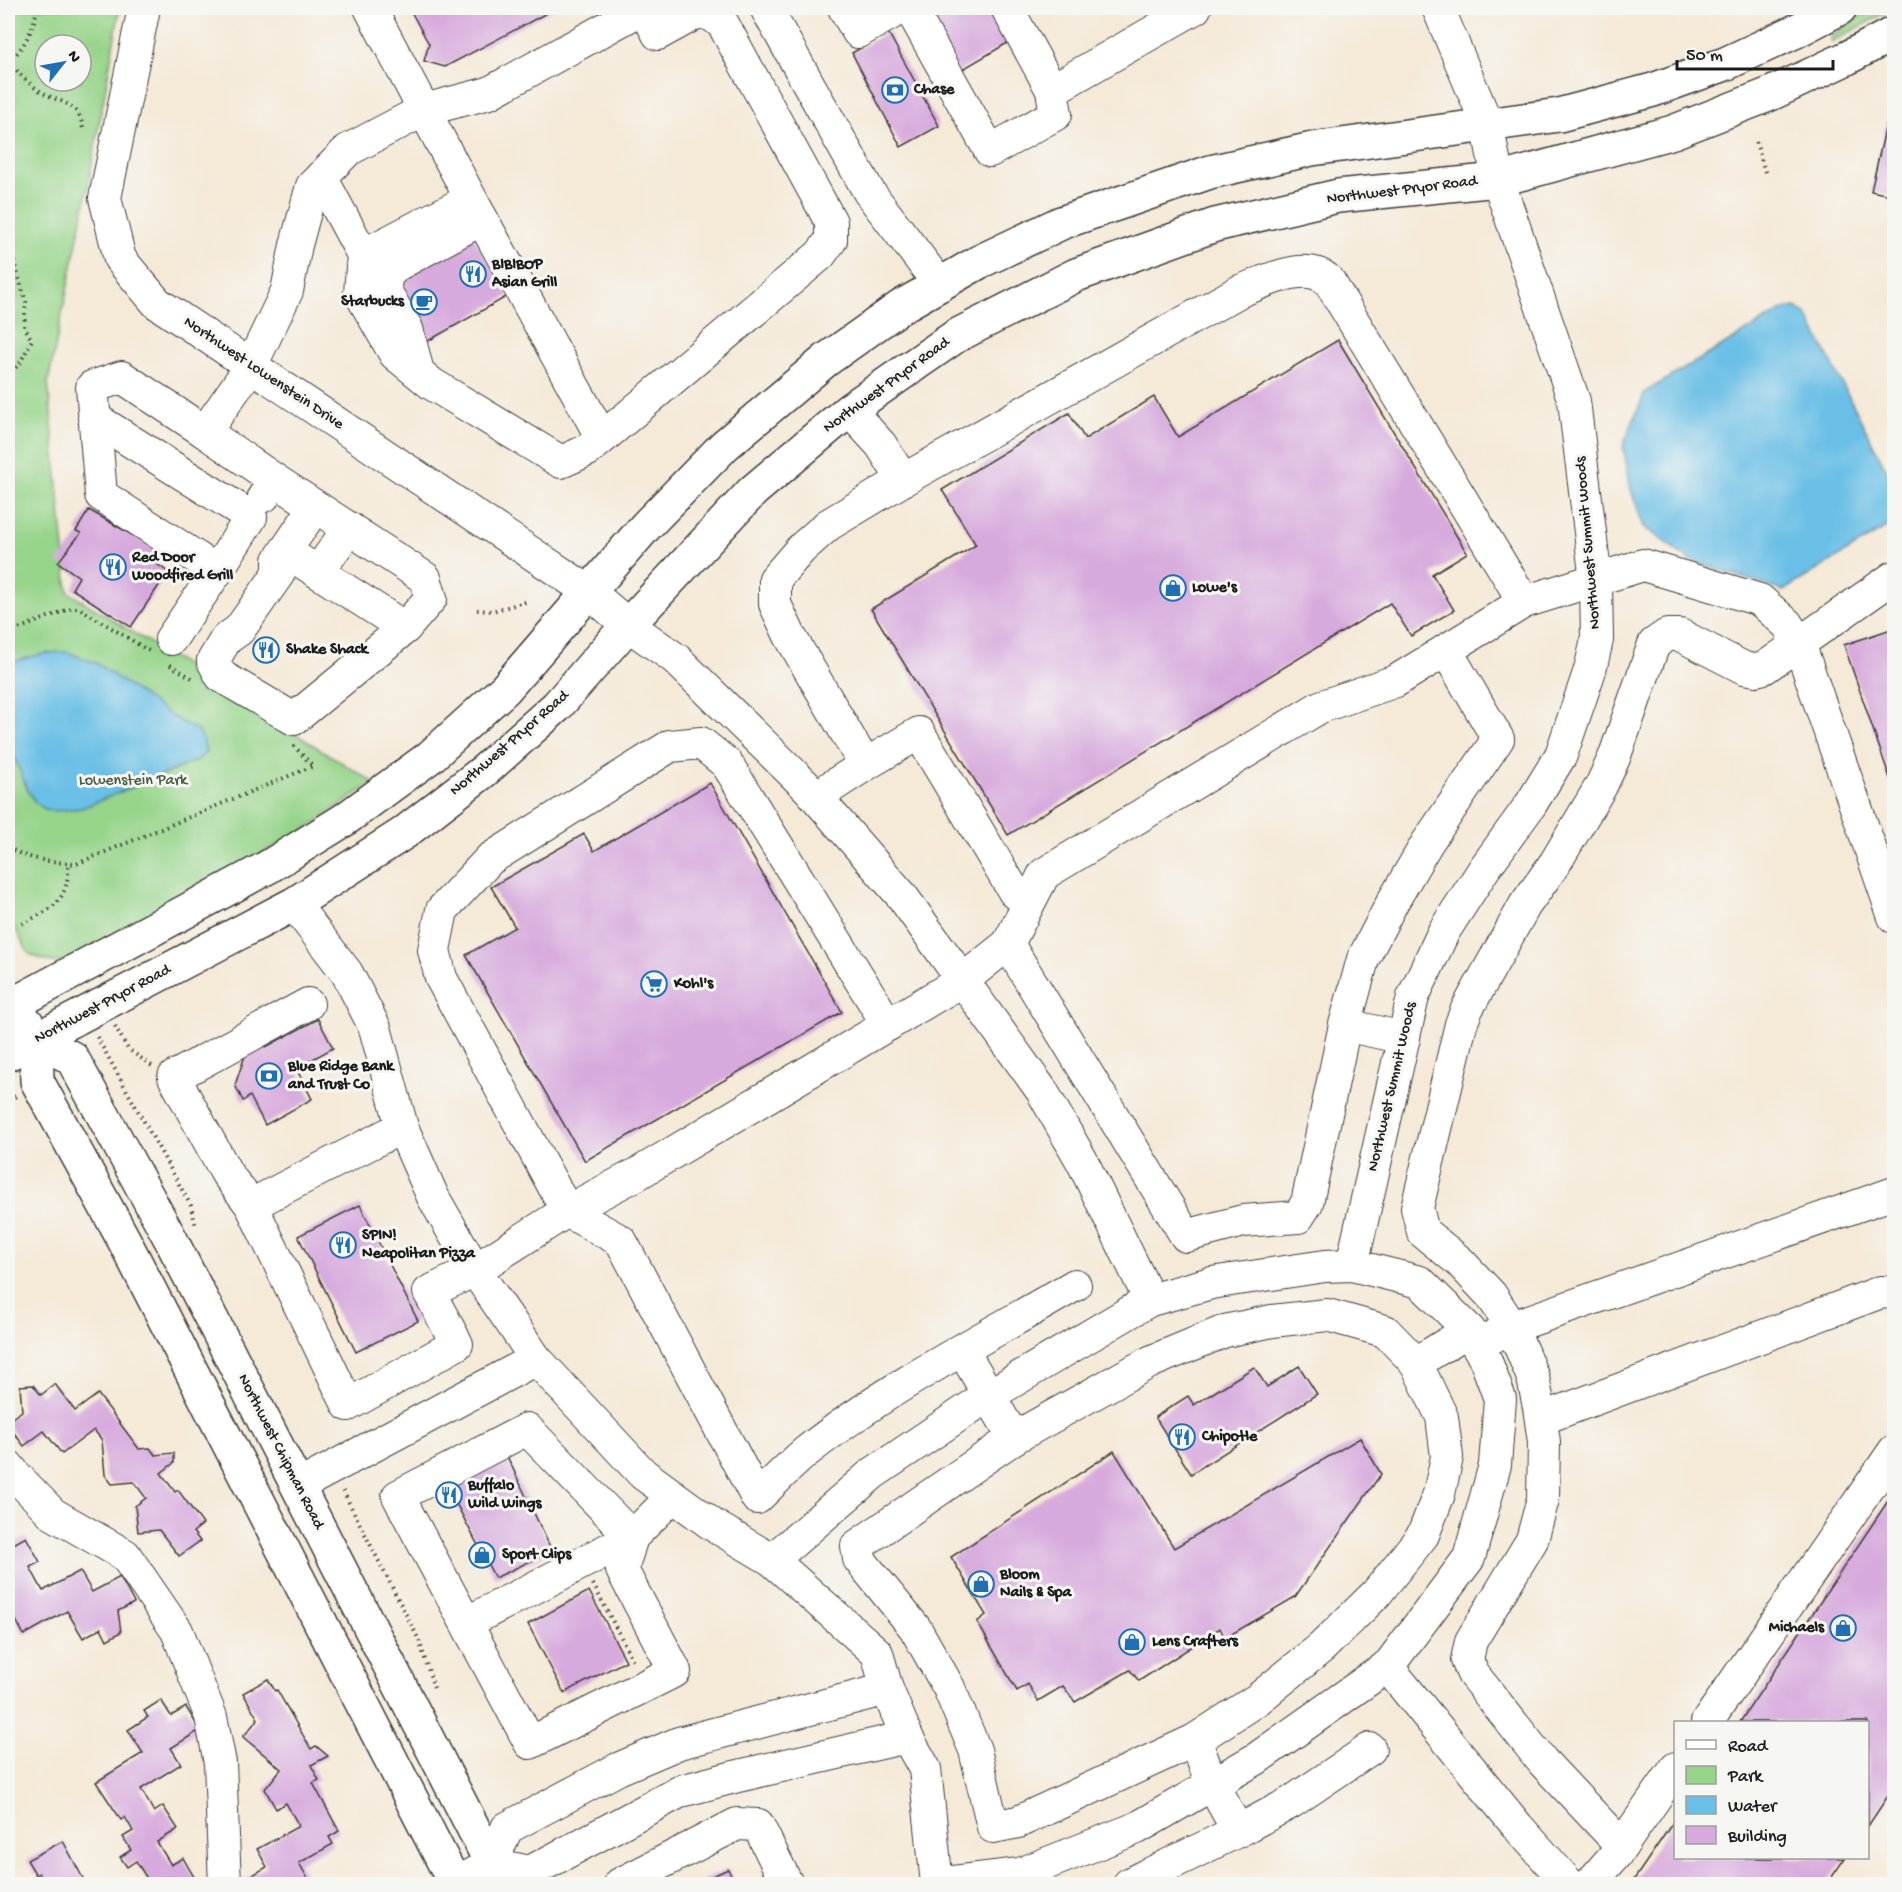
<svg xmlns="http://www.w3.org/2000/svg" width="1902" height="1892" viewBox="0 0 1902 1892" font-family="'Gochi Hand',sans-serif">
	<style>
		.green { fill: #96d48a; stroke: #597853; stroke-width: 1.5; fill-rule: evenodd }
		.water { fill: #6abfe6; stroke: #436e81; stroke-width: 1.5 }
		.building { fill: #d7aadd }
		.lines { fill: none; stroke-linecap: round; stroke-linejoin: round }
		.minor-casing { stroke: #3d3b38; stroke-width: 34 }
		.major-casing { stroke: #3d3b38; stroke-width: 36 }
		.path { stroke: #3d3b38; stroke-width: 4; stroke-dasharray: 1.5 4.5; stroke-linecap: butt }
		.minor { stroke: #fff; stroke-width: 32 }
		.major { stroke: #fff; stroke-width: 33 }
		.labels { text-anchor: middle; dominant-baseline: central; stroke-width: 6; stroke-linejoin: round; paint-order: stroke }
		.poi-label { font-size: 16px; font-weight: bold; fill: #1c1c1c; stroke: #f6f6f2; text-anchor: start }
		.street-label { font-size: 16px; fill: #1c1c1c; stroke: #f6f6f2 }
		.park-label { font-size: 16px; fill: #475c42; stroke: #f6f6f2 }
	</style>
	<rect width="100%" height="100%" fill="#f6f6f2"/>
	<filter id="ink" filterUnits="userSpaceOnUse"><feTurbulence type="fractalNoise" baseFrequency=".0167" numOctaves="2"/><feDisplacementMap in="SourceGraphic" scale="12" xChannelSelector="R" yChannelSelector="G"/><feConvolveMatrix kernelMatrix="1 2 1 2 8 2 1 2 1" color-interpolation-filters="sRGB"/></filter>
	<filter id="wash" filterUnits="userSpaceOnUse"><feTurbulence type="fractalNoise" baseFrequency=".008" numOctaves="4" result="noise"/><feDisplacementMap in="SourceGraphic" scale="24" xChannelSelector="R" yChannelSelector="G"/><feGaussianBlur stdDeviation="1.35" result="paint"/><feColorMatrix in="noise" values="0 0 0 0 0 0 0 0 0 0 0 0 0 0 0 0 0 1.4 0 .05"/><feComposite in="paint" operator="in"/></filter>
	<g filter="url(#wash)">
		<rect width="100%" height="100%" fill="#f5e9d7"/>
		<g class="green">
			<path d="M8,8H120L85,203L48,382L68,592L373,782L311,826L65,963L46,961L29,954L8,916ZM45,45H81V81H45Z"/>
			<polygon points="1873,8 1894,8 1832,42 1830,36"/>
		</g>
		<g class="water">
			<polygon points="1796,307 1807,315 1894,485 1894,523 1783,591 1690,560 1644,527 1631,490 1623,446 1645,392 1784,309"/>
			<polygon points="67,652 96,663 173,717 198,731 203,739 206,752 198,760 82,808 54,811 45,809 35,802 27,789 8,741 8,663 46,653"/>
		</g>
		<g id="blocks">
			<g class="building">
				<polygon points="409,8 556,8 445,67 424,61 429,44"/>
				<polygon points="926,8 992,8 1011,41 958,72"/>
				<polygon points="888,32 939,126 901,147 852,53"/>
				<polygon points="1886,125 1894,127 1894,196 1871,191"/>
				<polygon points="469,229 508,296 428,341 393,277"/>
				<polygon points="1338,340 1467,553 1432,574 1454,610 1411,636 1390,603 1008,835 871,609 976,545 942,490 1069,413 1085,439 1154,397 1178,437"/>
				<polygon points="89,510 160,551 154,562 168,572 131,627 72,589 79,577 58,562 81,533 76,531"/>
				<polygon points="1894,628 1894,790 1844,645"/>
				<polygon points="710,783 842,1012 585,1161 466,955 515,927 491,887 584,834 594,851"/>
				<polygon points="318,1019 333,1048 296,1068 312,1099 265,1125 250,1096 243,1101 235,1085 247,1050 263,1038 266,1047"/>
				<polygon points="360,1205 418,1321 356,1352 298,1236"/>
				<polygon points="1299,1366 1317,1394 1191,1474 1155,1417 1188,1396 1194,1405 1254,1367 1267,1387"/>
				<polygon points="55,1384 75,1411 98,1394 139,1449 150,1448 155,1455 174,1453 174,1463 161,1473 175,1492 178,1490 203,1524 193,1532 200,1541 179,1556 159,1530 138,1532 135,1506 146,1498 134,1482 112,1484 105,1475 102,1440 94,1430 62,1454 44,1431 24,1446 8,1425 8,1421 22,1411 20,1386 33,1385 41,1395"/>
				<polygon points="1360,1438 1381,1474 1295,1597 1225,1638 1220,1628 1139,1681 1130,1670 1075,1702 1063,1686 1038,1701 1028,1684 1017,1691 977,1622 986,1615 951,1557 1114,1451 1174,1548"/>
				<polygon points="506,1454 552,1551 495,1578 446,1484"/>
				<polygon points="1894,1492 1894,1787 1868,1826 1868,1722 1740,1722"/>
				<polygon points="26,1537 40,1562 30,1567 43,1591 80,1571 92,1592 120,1577 134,1603 118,1611 121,1632 107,1640 101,1628 83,1638 67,1611 24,1635 8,1605 8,1547"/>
				<polygon points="589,1591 626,1661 564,1693 528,1624"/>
				<polygon points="268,1679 275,1691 277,1690 311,1749 316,1746 328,1756 311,1765 319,1780 313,1783 339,1831 329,1837 333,1844 299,1863 311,1884 242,1884 240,1882 267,1867 257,1849 299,1826 286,1803 276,1809 265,1789 281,1769 280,1768 243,1737 258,1719 243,1693"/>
				<polygon points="161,1700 171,1716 186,1707 200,1730 171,1748 181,1764 141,1789 154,1812 163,1806 178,1829 157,1842 171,1865 183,1858 198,1884 142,1884 148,1880 136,1861 127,1867 120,1857 131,1850 123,1837 133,1831 125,1817 121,1820 96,1782 143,1753 128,1730 148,1717 144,1711"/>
				<polygon points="1676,1818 1676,1858 1845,1858 1827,1884 1631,1884"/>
				<polygon points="63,1841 86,1884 45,1884 39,1873 36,1875 27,1860"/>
				<polygon points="728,1869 735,1884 695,1884"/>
			</g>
		</g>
	</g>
	<g filter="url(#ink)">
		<use href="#blocks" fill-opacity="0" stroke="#3d3b38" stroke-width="1.5"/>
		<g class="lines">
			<g class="minor-casing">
				<g id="minor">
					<polyline points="144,8 105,198 120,259 157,303 588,591 628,625 676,659 809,789 902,896 1042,1091 1082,1161 1150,1300"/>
					<polyline points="370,8 424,110 489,93 643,8"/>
					<polyline points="766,8 869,192 940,285"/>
					<polyline points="844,8 858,32 901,8"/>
					<polyline points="910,8 990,151 1056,114 1052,90 1195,8"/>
					<polyline points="1007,8 1052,90"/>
					<polyline points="321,177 363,255 360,293 395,354 432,384 561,462 588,450 820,255 831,240 831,222 723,24 712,15 698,12 658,34 644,8"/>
					<polyline points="471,199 602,438"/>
					<polyline points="418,372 407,329 384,289 387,275 397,265 482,219"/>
					<polyline points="849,410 881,445 903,480"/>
					<polyline points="94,418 251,517 217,571 101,495 92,387 122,377 205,432 251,366 287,291 296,245 312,186 348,150 424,110 471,199 363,255"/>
					<polyline points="205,432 275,480 264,496"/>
					<polyline points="275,480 425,578 431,598 405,628 294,719 221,676 213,661 226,639 239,630 279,573 279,560 315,507"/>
					<polyline points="285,551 405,628"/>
					<polyline points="318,572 349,528"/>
					<polyline points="171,639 217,571"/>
					<polyline points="865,765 919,733 1015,893 1030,900"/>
					<path d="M818,799L831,787L865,765L790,636L775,604V579L801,549L828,525L903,480L1240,291C1265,282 1306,259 1329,281L1524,602"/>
					<polyline points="294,904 347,973 375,1028 402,1127 433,1197 475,1270 536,1359 643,1474 713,1525 772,1560 872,1474 983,1399 1150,1300 1211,1283 1325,1266 1352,1265 1420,1282 1469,1330 1486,1361 1500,1399 1495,1465 1469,1558 1389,1665 1256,1759 1137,1828 1020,1874 937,1884"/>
					<polyline points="1008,944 1186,1236 1243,1221 1298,1217 1307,1203 1345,1025"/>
					<path d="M888,1025L727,764L701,743L670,746L490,859L442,910L434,950L441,978L567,1211L621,1241L757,1498C774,1482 790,1465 807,1451C889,1386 985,1338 1075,1285"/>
					<polyline points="1404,1038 1345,1025 1363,959 1392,903 1427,843 1498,739 1446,650"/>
					<polyline points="402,1127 251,1205 348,1405 457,1344 429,1292 475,1270 567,1211 639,1173 963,980 1008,944 1044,874 1320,707 1396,681 1524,602 1643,565 1760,600 1787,624 1799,643 1894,917"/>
					<polyline points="251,1205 227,1174 174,1077 308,1004"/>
					<polyline points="1352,1265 1413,997 1444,931 1484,869 1531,804 1561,755 1590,670 1597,640 1596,581 1574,401 1498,180 1487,124 1438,8"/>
					<polyline points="1477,1345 1512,1327 1491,1295 1460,1262 1423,1232 1417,1208 1461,1024 1467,1009 1525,905 1555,863 1601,786 1614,758 1654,644 1667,635 1680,635 1744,668 1756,670 1764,668 1894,577"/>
					<polyline points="963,1351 1014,1438"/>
					<polyline points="1416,1363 1385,1331 1327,1315 1272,1321 1225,1331 1150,1362 1014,1438 857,1546 859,1559 915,1628 949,1688 975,1750 993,1827 1018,1822 1195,1740 1258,1699 1322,1647 1376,1594 1423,1535 1439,1494 1447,1457 1442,1417 1416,1363 1469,1330"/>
					<polyline points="1541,1419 1881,1292 1894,1293"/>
					<polyline points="8,1466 17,1477 53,1514 125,1555 177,1631 211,1717 220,1763 225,1884"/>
					<polyline points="298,1486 536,1359"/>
					<polyline points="772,1560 877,1653 887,1689 907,1737 925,1769 937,1884"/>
					<polyline points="466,1623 530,1743 675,1671 622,1570 632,1537 527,1429 398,1496 466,1623 632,1537 673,1496"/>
					<polyline points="1387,1666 1518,1827 1569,1884"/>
					<polyline points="1707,1722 1894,1451"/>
					<polyline points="1195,1740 1212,1784 1238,1831 1290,1803 1370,1749"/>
					<polyline points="1622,1846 1543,1762 1473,1674 1467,1660 1471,1641 1532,1540 1543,1499 1544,1442 1539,1407 1533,1378 1512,1327 1894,1193"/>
					<polyline points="491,1864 530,1872 681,1791 734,1777 907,1737"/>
					<polyline points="454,1884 491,1864 507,1828 618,1769 679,1743 887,1689"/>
					<polyline points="620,1884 737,1824 758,1825 787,1884"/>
					<polyline points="1129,1884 1238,1831"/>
					<polyline points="1590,1884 1616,1854 1676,1768"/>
				</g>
			</g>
			<g class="major-casing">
				<g id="major">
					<polyline points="8,1007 268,867 344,820 430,757 505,689 646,526 725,445 826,360 902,306 979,262 1061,223 1210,172 1312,149 1559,115 1653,90 1725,64 1794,32 1840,8"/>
					<polyline points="27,1023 36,1040 37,1081 125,1242 455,1884"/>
					<polyline points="36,1040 72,1058 170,1238 502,1884"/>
					<polyline points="8,1054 294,904 404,833 484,771 557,706 628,625 753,491 849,410 956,336 1076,275 1215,225 1338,196 1498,180 1673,132 1768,95 1847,58 1894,33"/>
				</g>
			</g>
			<g class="path">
				<path d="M8,62C18,71 28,84 40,91C60,104 81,101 83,131"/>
				<path d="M8,62C24,49 34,28 37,8"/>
				<polyline points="1756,142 1766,175"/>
				<polyline points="8,226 10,229 11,251 26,302 24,327 32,340 20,363 8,376"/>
				<polyline points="477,610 492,611 529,601"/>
				<polyline points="8,633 71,608 79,608 149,651"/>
				<polyline points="170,665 192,678"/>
				<path d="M8,847C26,860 54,862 76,864L313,766L291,743"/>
				<path d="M22,924C55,907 67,903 69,863"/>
				<polyline points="115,1026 128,1049 152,1066"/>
				<polyline points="97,1037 191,1206 196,1227"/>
				<polyline points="8,1089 13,1098 16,1096"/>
				<polyline points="343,1491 419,1640 434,1688"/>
				<polyline points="593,1584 634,1662"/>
			</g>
			<use href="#minor" class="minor"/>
			<use href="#major" class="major"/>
		</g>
	</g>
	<defs>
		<g id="bank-ring" transform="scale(1.35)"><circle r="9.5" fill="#f6f6f2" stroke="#1f6fb2" stroke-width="1.5"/><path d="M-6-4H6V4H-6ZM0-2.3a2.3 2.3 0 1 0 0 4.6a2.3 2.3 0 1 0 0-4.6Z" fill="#1f6fb2"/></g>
		<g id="restaurant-ring" transform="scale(1.35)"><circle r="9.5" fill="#f6f6f2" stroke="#1f6fb2" stroke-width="1.5"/><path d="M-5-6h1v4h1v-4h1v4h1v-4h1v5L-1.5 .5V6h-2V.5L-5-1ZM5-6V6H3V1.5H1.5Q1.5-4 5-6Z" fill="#1f6fb2"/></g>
		<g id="cafe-ring" transform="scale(1.35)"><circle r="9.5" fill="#f6f6f2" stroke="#1f6fb2" stroke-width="1.5"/><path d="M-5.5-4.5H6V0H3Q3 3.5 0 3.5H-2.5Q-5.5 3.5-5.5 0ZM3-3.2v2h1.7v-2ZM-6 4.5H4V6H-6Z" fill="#1f6fb2"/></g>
		<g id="shop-ring" transform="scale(1.35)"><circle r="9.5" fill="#f6f6f2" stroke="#1f6fb2" stroke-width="1.5"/><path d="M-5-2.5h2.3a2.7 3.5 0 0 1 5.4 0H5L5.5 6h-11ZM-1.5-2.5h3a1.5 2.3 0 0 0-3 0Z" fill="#1f6fb2"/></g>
		<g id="supermarket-ring" transform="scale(1.35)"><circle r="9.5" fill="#f6f6f2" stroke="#1f6fb2" stroke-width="1.5"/><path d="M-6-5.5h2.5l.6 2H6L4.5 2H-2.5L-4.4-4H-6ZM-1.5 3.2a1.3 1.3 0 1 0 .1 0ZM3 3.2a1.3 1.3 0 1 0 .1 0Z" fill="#1f6fb2"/></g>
	</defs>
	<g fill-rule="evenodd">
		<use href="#bank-ring" x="895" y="90"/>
		<use href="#restaurant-ring" x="473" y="274"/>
		<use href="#cafe-ring" x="424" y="302"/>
		<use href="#restaurant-ring" x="113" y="567"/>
		<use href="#shop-ring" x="1173" y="588"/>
		<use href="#restaurant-ring" x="266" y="650"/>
		<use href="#supermarket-ring" x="654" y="984"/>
		<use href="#bank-ring" x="269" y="1076"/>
		<use href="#restaurant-ring" x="343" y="1245"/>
		<use href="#restaurant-ring" x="1182" y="1437"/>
		<use href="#restaurant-ring" x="449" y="1495"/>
		<use href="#shop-ring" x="482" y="1555"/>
		<use href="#shop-ring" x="981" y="1584"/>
		<use href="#shop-ring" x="1843" y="1628"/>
		<use href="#shop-ring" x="1132" y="1642"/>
	</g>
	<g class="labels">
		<g class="poi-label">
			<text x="914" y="90">Chase</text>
			<text x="492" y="265">BIBIBOP<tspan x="492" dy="18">Asian Grill</tspan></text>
			<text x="404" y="302" text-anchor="end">Starbucks</text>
			<text x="132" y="558">Red Door<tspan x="132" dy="18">Woodfired Grill</tspan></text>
			<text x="1192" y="588">Lowe's</text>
			<text x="286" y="650">Shake Shack</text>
			<text x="674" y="984">Kohl's</text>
			<text x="288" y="1067">Blue Ridge Bank<tspan x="288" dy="18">and Trust Co</tspan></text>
			<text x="362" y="1236">SPIN!<tspan x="362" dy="18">Neapolitan Pizza</tspan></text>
			<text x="1202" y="1437">Chipotle</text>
			<text x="468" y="1486">Buffalo<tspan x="468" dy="18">Wild Wings</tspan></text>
			<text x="502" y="1555">Sport Clips</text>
			<text x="1000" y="1575">Bloom<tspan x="1000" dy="18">Nails &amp; Spa</tspan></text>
			<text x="1824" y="1628" text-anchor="end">Michaels</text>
			<text x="1152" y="1642">Lens Crafters</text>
		</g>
		<g class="street-label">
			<text transform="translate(1402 191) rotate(-7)">Northwest Pryor Road</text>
			<text transform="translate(263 374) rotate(34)">Northwest Lowenstein Drive</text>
			<text transform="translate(887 386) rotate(-36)">Northwest Pryor Road</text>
			<text transform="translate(1589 543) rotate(-95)">Northwest Summit Woods</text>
			<text transform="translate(510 744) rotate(-41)">Northwest Pryor Road</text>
			<text transform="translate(103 1005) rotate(-28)">Northwest Pryor Road</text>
			<text transform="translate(1393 1087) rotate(-77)">Northwest Summit Woods</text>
			<text transform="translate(280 1452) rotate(63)">Northwest Chipman Road</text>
		</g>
		<g class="park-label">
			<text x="133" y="781">Lowenstein Park</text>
		</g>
	</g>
	<rect width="1902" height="1892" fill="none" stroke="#f6f6f2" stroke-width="30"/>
	<rect x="1674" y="1721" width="195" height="138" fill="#f6f6f2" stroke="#9f9f9c" stroke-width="1.5"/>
	<rect x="1686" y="1740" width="30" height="9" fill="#ffffff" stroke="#9f9f9c" stroke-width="1.5"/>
	<text x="1728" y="1751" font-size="18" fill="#1c1c1c">Road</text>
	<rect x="1686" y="1766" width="30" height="18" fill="#96d48a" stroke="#9f9f9c" stroke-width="1.5"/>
	<text x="1728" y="1781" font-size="18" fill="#1c1c1c">Park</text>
	<rect x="1686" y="1796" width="30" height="18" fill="#6abfe6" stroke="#9f9f9c" stroke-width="1.5"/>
	<text x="1728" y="1811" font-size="18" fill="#1c1c1c">Water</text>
	<rect x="1686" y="1826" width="30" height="18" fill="#d7aadd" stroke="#9f9f9c" stroke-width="1.5"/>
	<text x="1728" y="1841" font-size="18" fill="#1c1c1c">Building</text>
	<g transform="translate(63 63) rotate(59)"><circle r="28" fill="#f6f6f2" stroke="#9f9f9c" stroke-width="1.5"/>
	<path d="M0-4.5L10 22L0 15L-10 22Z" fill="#1f6fb2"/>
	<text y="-9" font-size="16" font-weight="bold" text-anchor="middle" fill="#1c1c1c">N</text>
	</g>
	<path d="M1677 60v9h156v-9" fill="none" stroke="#1c1c1c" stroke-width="3"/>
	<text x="1686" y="60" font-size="18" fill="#1c1c1c" stroke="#f6f6f2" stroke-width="4.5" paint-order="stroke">50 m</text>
</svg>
